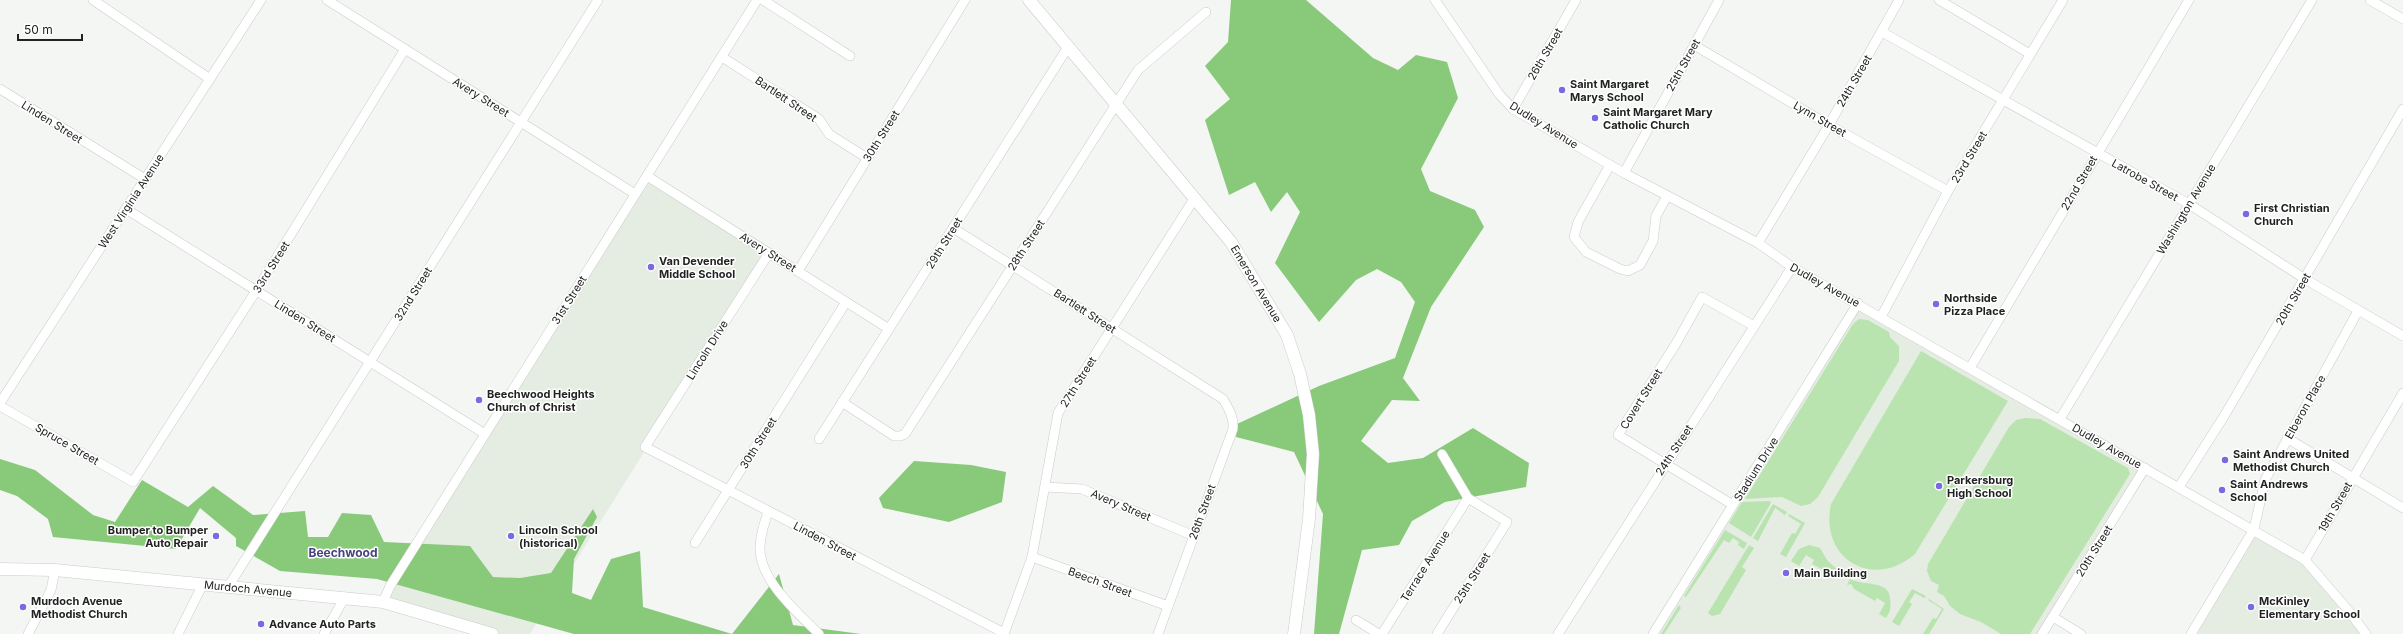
<svg xmlns="http://www.w3.org/2000/svg" width="2403" height="634" viewBox="0 0 2403 634" font-family="Inter,sans-serif">
	<style>
		.built { fill: #e5ede3 }
		.green { fill: #b9e4b0 }
		.forest { fill: #88c97a }
		.lines { fill: none; stroke-linecap: round; stroke-linejoin: round }
		.minor-casing { stroke: #c9ccc9; stroke-width: 10 }
		.major-casing { stroke: #c9ccc9; stroke-width: 13 }
		.minor { stroke: #fff; stroke-width: 9 }
		.major { stroke: #fff; stroke-width: 12 }
		.poi-dot { fill: #7b69e4; stroke: #fff; stroke-width: 1.5 }
		.labels { text-anchor: middle; dominant-baseline: central; stroke-width: 3; stroke-linejoin: round; paint-order: stroke }
		.street-label { font-size: 11px; fill: #212321; stroke: #fff }
		.poi-label { font-size: 11px; font-weight: bold; fill: #212321; stroke: #fff; text-anchor: start }
		.neighbourhood-label { font-size: 12px; font-weight: bold; fill: #49417f; stroke: #fff }
	</style>
	<rect width="100%" height="100%" fill="#f3f6f2"/>
	<g class="built">
		<polygon points="647,176 769,253 530,634 492,634 383,602"/>
		<polygon points="1858,303 2145,468 2042,634 1653,634"/>
		<polygon points="2254,529 2305,560 2362,634 2194,634"/>
	</g>
	<g class="green">
		<polygon points="1859,319 1868,320 1889,332 1890,337 1899,346 1899,361 1818,497 1810,504 1801,506 1782,497 1745,499 1853,324"/>
		<path d="M1921,351L2008,401L1915,554C1872,591 1819,558 1831,504Z"/>
		<polygon points="2025,418 2040,419 2128,468 2130,474 2030,634 2001,634 1981,622 1960,614 1950,606 1944,596 1937,592 1939,585 1931,581 1927,571 1928,564 2009,427 2016,420"/>
		<polygon points="1770,501 1771,503 1751,537 1729,523 1742,502"/>
		<polygon points="1773,504 1787,512 1785,515 1775,508 1758,541 1753,538"/>
		<polygon points="1789,514 1805,523 1786,557 1780,554 1792,533 1795,534 1801,524 1788,516"/>
		<polygon points="1725,530 1747,543 1744,549 1738,545 1739,542 1733,538 1729,543 1724,540 1686,597 1684,596"/>
		<polygon points="1749,545 1754,548 1742,567 1746,570 1720,614 1712,616 1708,613"/>
		<polygon points="1809,545 1820,548 1827,560 1840,572 1839,578 1812,564 1814,560 1806,555 1799,566 1791,561 1799,549"/>
		<path d="M1850,579C1863,586 1889,580 1890,598C1891,608 1891,610 1886,618L1879,614L1885,603L1877,598L1875,601L1854,589L1851,584L1847,585Z"/>
		<polygon points="1912,589 1926,596 1924,598 1915,593 1909,602 1912,604 1899,626 1892,622"/>
		<polygon points="1929,599 1944,609 1929,634 1923,634 1933,618 1936,619 1942,609 1928,600"/>
		<polygon points="1679,605 1681,608 1664,634 1661,634"/>
	</g>
	<g class="forest">
		<polygon points="1231,0 1306,0 1373,58 1398,70 1416,55 1447,62 1458,98 1421,169 1430,191 1475,210 1484,227 1431,307 1403,378 1420,401 1392,400 1361,441 1388,463 1423,458 1473,428 1529,463 1526,487 1445,502 1412,521 1399,545 1362,550 1339,634 1314,634 1323,514 1294,452 1236,437 1237,424 1319,386 1395,358 1415,302 1401,282 1377,269 1356,280 1319,322 1275,263 1300,212 1287,192 1271,212 1255,182 1229,195 1205,120 1230,99 1205,66 1228,42"/>
		<polygon points="0,459 35,470 93,515 115,522 142,480 188,507 213,486 253,515 305,511 308,537 328,537 342,513 371,515 384,542 470,546 493,577 520,578 551,573 593,509 597,517 574,559 572,593 591,600 611,559 640,551 643,607 732,634 779,574 793,625 861,634 574,634 377,579 280,571 236,546 236,538 200,508 176,549 53,537 48,519 17,496 0,490"/>
		<polygon points="914,461 971,465 1006,472 1002,502 949,522 883,508 879,498"/>
	</g>
	<g class="lines">
		<g class="minor-casing">
			<g id="minor">
				<polyline points="93,0 210,79"/>
				<polyline points="327,0 635,194"/>
				<polyline points="763,0 850,56"/>
				<polyline points="1435,0 1499,94 1513,109 1624,173 1758,243 1792,267 2305,560 2348,610 2366,634"/>
				<polyline points="1939,0 2030,54"/>
				<polyline points="2370,0 2403,19"/>
				<polyline points="1882,32 2189,204 2305,279 2403,336"/>
				<polyline points="1694,45 1829,125 1948,191"/>
				<polyline points="722,57 819,119 829,134 867,158"/>
				<polyline points="0,89 145,179"/>
				<polyline points="1513,109 1576,0"/>
				<polyline points="1610,165 1578,222 1574,237 1586,252 1620,269 1628,271 1640,265 1653,241 1656,216 1667,196"/>
				<polyline points="1624,173 1719,0"/>
				<polyline points="647,176 889,329"/>
				<polyline points="126,209 485,434"/>
				<path d="M953,228L1223,399C1229,409 1234,417 1233,429L1158,634"/>
				<polyline points="1758,243 1829,125 1899,0"/>
				<polyline points="769,253 645,447 1004,633"/>
				<polyline points="798,271 965,0"/>
				<polyline points="1881,317 1948,191 2063,0"/>
				<polyline points="1970,368 2189,0"/>
				<polyline points="842,402 894,436 900,436 905,434 1138,70 1206,12"/>
				<polyline points="0,403 261,0"/>
				<polyline points="0,406 133,482 256,291 405,49"/>
				<polyline points="2060,419 2312,0"/>
				<polyline points="2287,438 2403,508"/>
				<polyline points="819,439 1068,47"/>
				<polyline points="1045,487 1082,489 1194,536"/>
				<polyline points="2179,487 2226,413 2403,109"/>
				<polyline points="1733,505 1618,435 1677,342 1702,297 1754,326"/>
				<path d="M768,511C765,522 760,535 760,547C759,580 798,613 819,634"/>
				<polyline points="695,543 846,302"/>
				<polyline points="1032,557 1168,606"/>
				<polyline points="2305,560 2403,393"/>
				<polyline points="228,587 598,0"/>
				<polyline points="383,602 390,586 757,0"/>
				<polyline points="2053,617 2081,634"/>
				<polyline points="1356,620 1379,634"/>
				<polyline points="28,634 51,590 55,570"/>
				<polyline points="178,634 203,584"/>
				<polyline points="324,634 345,597"/>
				<polyline points="1004,634 1032,557 1058,413 1194,199"/>
				<polyline points="1382,634 1468,498"/>
				<polyline points="1437,634 1507,522 1468,498 1442,454"/>
				<polyline points="1558,634 1792,267"/>
				<polyline points="1653,634 1858,303"/>
				<polyline points="2042,634 2145,468"/>
				<polyline points="2191,634 2254,529 2265,480 2358,311"/>
			</g>
		</g>
		<g class="major-casing">
			<g id="major">
				<path id="s1" d="M1029,0L1231,242L1287,335L1300,374L1309,415L1313,454L1309,519L1294,634"/>
				<path id="s2" d="M0,569L55,570L383,602L492,634"/>
			</g>
		</g>
		<use href="#minor" class="minor"/>
		<use href="#major" class="major"/>
	</g>
	<g class="poi-dot">
		<circle cx="1562" cy="90" r="4"/>
		<circle cx="1595" cy="118" r="4"/>
		<circle cx="2246" cy="214" r="4"/>
		<circle cx="651" cy="267" r="4"/>
		<circle cx="1936" cy="304" r="4"/>
		<circle cx="479" cy="400" r="4"/>
		<circle cx="2225" cy="460" r="4"/>
		<circle cx="1939" cy="486" r="4"/>
		<circle cx="2222" cy="490" r="4"/>
		<circle cx="216" cy="536" r="4"/>
		<circle cx="511" cy="536" r="4"/>
		<circle cx="1786" cy="573" r="4"/>
		<circle cx="23" cy="607" r="4"/>
		<circle cx="2251" cy="607" r="4"/>
		<circle cx="261" cy="624" r="4"/>
	</g>
	<g class="labels">
		<g class="street-label">
			<text transform="translate(1545 54) rotate(-60)">26th Street</text>
			<text transform="translate(1683 65) rotate(-61)">25th Street</text>
			<text transform="translate(1854 81) rotate(-60)">24th Street</text>
			<text transform="translate(481 97) rotate(32)">Avery Street</text>
			<text transform="translate(786 99) rotate(34)">Bartlett Street</text>
			<text transform="translate(1820 119) rotate(30)">Lynn Street</text>
			<text transform="translate(52 122) rotate(32)">Linden Street</text>
			<text transform="translate(1544 125) rotate(32)">Dudley Avenue</text>
			<text transform="translate(881 136) rotate(-58)">30th Street</text>
			<text transform="translate(1969 157) rotate(-59)">23rd Street</text>
			<text transform="translate(2145 180) rotate(29)">Latrobe Street</text>
			<text transform="translate(2079 183) rotate(-60)">22nd Street</text>
			<text transform="translate(131 201) rotate(-57)">West Virginia Avenue</text>
			<text transform="translate(2186 209) rotate(-59)">Washington Avenue</text>
			<text transform="translate(944 243) rotate(-58)">29th Street</text>
			<text transform="translate(1026 245) rotate(-57)">28th Street</text>
			<text transform="translate(768 252) rotate(32)">Avery Street</text>
			<text transform="translate(271 267) rotate(-58)">33rd Street</text>
			<text stroke="none"><textPath href="#s1" startOffset="364">Emerson Avenue</textPath></text>
			<text transform="translate(1825 285) rotate(29)">Dudley Avenue</text>
			<text transform="translate(413 294) rotate(-58)">32nd Street</text>
			<text transform="translate(2293 299) rotate(-60)">20th Street</text>
			<text transform="translate(569 300) rotate(-58)">31st Street</text>
			<text transform="translate(1085 311) rotate(33)">Bartlett Street</text>
			<text transform="translate(305 321) rotate(32)">Linden Street</text>
			<text transform="translate(707 350) rotate(-58)">Lincoln Drive</text>
			<text transform="translate(1078 382) rotate(-58)">27th Street</text>
			<text transform="translate(1641 399) rotate(-58)">Covert Street</text>
			<text transform="translate(2305 407) rotate(-61)">Elberon Place</text>
			<text transform="translate(758 443) rotate(-58)">30th Street</text>
			<text transform="translate(67 444) rotate(30)">Spruce Street</text>
			<text transform="translate(2107 446) rotate(30)">Dudley Avenue</text>
			<text transform="translate(1674 450) rotate(-57)">24th Street</text>
			<text transform="translate(1756 469) rotate(-58)">Stadium Drive</text>
			<text transform="translate(1121 505) rotate(23)">Avery Street</text>
			<text transform="translate(2335 507) rotate(-60)">19th Street</text>
			<text transform="translate(1202 512) rotate(-70)">26th Street</text>
			<text transform="translate(825 541) rotate(28)">Linden Street</text>
			<text transform="translate(2094 551) rotate(-58)">20th Street</text>
			<text transform="translate(1425 566) rotate(-58)">Terrace Avenue</text>
			<text transform="translate(1472 578) rotate(-58)">25th Street</text>
			<text transform="translate(1100 582) rotate(20)">Beech Street</text>
			<text stroke="none"><textPath href="#s2" startOffset="249">Murdoch Avenue</textPath></text>
		</g>
		<g class="poi-label">
			<text x="1570" y="84">Saint Margaret<tspan x="1570" dy="13">Marys School</tspan></text>
			<text x="1603" y="112">Saint Margaret Mary<tspan x="1603" dy="13">Catholic Church</tspan></text>
			<text x="2254" y="208">First Christian<tspan x="2254" dy="13">Church</tspan></text>
			<text x="659" y="261">Van Devender<tspan x="659" dy="13">Middle School</tspan></text>
			<text x="1944" y="298">Northside<tspan x="1944" dy="13">Pizza Place</tspan></text>
			<text x="487" y="394">Beechwood Heights<tspan x="487" dy="13">Church of Christ</tspan></text>
			<text x="2233" y="454">Saint Andrews United<tspan x="2233" dy="13">Methodist Church</tspan></text>
			<text x="1947" y="480">Parkersburg<tspan x="1947" dy="13">High School</tspan></text>
			<text x="2230" y="484">Saint Andrews<tspan x="2230" dy="13">School</tspan></text>
			<text x="208" y="530" text-anchor="end">Bumper to Bumper<tspan x="208" dy="13">Auto Repair</tspan></text>
			<text x="519" y="530">Lincoln School<tspan x="519" dy="13">(historical)</tspan></text>
			<text x="1794" y="573">Main Building</text>
			<text x="31" y="601">Murdoch Avenue<tspan x="31" dy="13">Methodist Church</tspan></text>
			<text x="2259" y="601">McKinley<tspan x="2259" dy="13">Elementary School</tspan></text>
			<text x="269" y="624">Advance Auto Parts</text>
		</g>
		<g class="neighbourhood-label">
			<text x="343" y="552">Beechwood</text>
		</g>
	</g>
	<path d="M18 34v6h64v-6" fill="none" stroke="#212321" stroke-width="2"/>
	<text x="24" y="34" font-size="12" fill="#212321" stroke="#ffffff" stroke-width="3" paint-order="stroke">50 m</text>
</svg>
